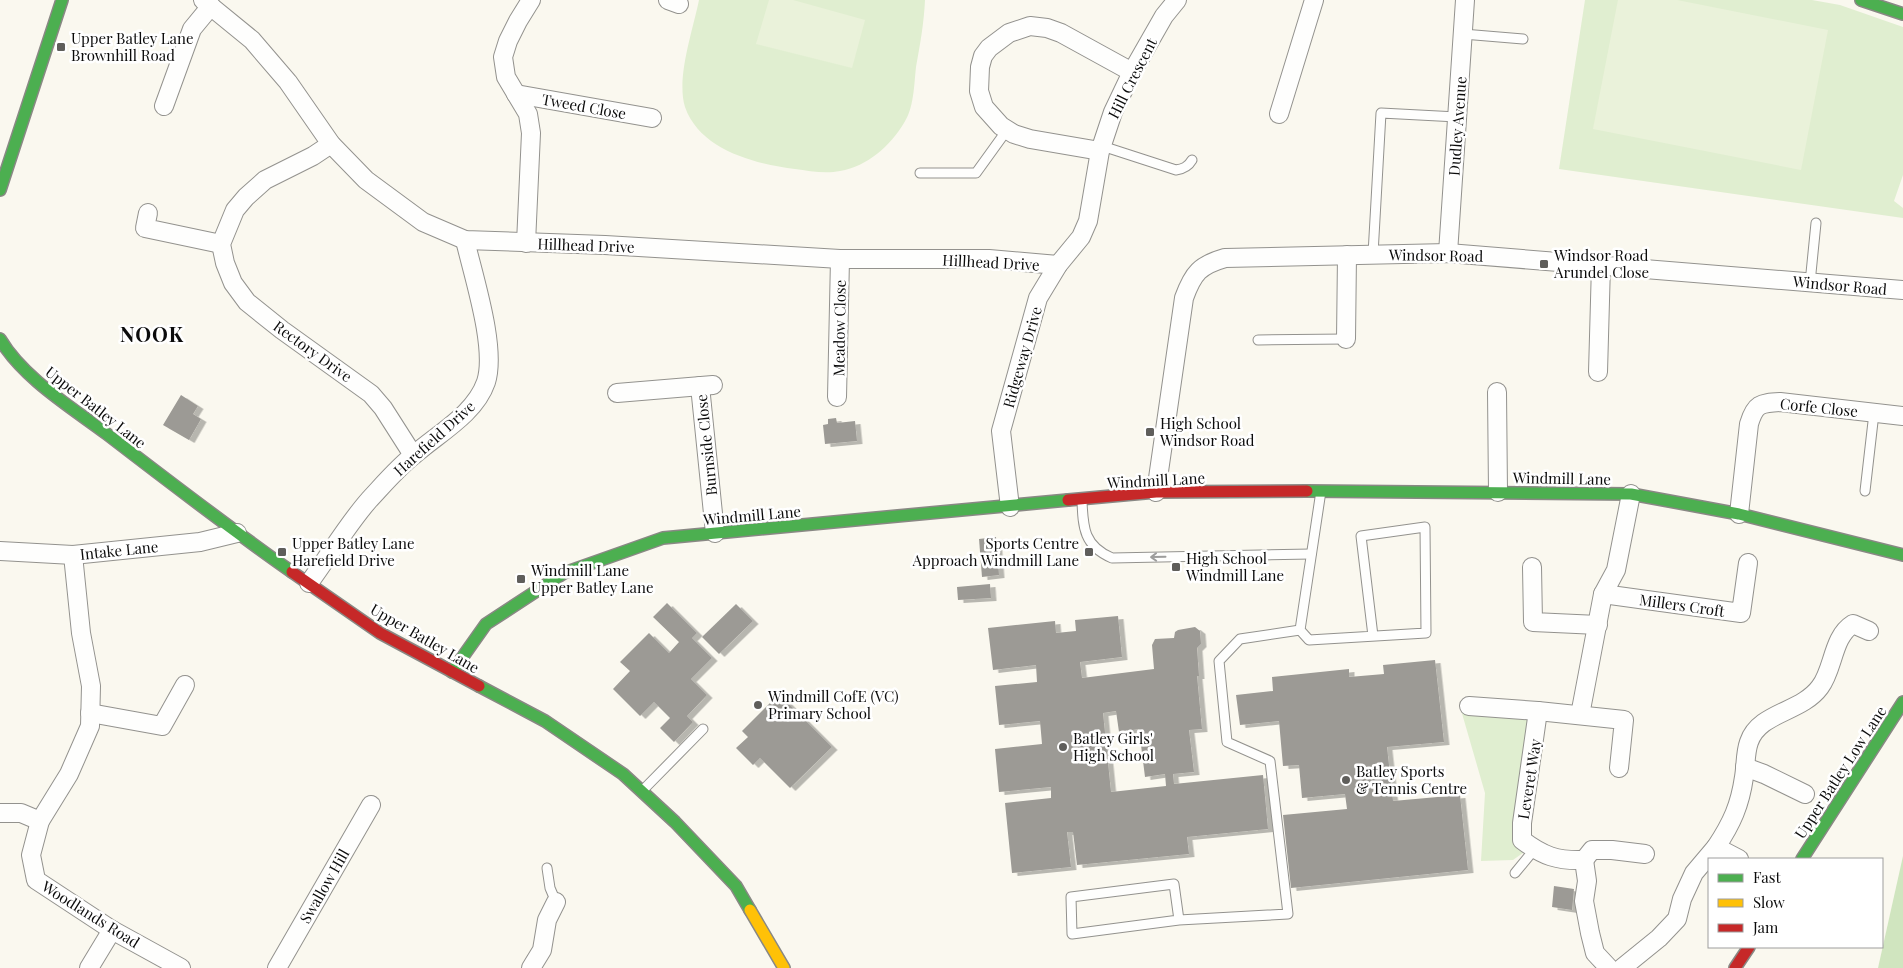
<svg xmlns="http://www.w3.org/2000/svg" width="1903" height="968" viewBox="0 0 1903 968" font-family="'Playfair Display',serif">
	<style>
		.green { fill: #e0eed0 }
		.forest { fill: #d0e5bf }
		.pitch { fill: #eaf2da }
		.building { fill: #9c9a95; fill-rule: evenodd; filter: url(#shadow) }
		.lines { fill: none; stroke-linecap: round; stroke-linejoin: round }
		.lane-casing { stroke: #93928e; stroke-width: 11 }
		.street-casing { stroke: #93928e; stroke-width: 20 }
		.fast-casing { stroke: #898884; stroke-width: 14 }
		.slow-casing { stroke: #898884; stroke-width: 14 }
		.jam-casing { stroke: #898884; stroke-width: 14 }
		.lane { stroke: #fefefd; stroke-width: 9 }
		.street { stroke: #fefefd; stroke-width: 18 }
		.fast { stroke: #4caf50; stroke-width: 11 }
		.slow { stroke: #ffc107; stroke-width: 11 }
		.jam { stroke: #c62828; stroke-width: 11 }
		.oneway { stroke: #9d9d9c }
		.poi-dot { fill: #5f5e5b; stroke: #fff; stroke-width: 2 }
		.labels { text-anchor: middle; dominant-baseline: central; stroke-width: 5; stroke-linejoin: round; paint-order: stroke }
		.poi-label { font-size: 15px; fill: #0b0b0b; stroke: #fff; text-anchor: start }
		.street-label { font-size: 15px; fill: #0b0b0b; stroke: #fff }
		.district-label { font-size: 20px; font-weight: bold; letter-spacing: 1px; fill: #0b0b0b; stroke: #fff }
	</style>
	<defs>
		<filter id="shadow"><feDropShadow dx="5.5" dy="3" stdDeviation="0" flood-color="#0004"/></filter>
	</defs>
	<rect width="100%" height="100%" fill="#faf8ef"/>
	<g class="green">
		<path d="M699,0H925C924,23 920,45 916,67C914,85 914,108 904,123C890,146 868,166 840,171C826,174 809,171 795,169C755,164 700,150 685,107C676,78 693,30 699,0Z"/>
		<polygon points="1585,0 1812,0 1840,5 1903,27 1903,175 1894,201 1903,208 1903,218 1559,169"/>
		<polygon points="1461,710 1532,715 1527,850 1513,860 1481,861 1485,793"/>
	</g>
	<polygon class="forest" points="1903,856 1903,968 1878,968"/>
	<g class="pitch">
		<polygon points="769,0 793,0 865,20 852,68 756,44"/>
		<polygon points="1618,0 1677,0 1828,30 1801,170 1593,129"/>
	</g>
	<g class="building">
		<polygon points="181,395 198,406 193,414 201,419 189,440 163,425"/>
		<polygon points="836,418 837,423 855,421 857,441 825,444 823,425 828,424 828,419"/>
		<polygon points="996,537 999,575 982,577 979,539"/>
		<polygon points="990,584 991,598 958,600 957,587"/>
		<polygon points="667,603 697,633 692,638 712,658 691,679 707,695 687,716 693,722 674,742 660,728 670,718 654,702 640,716 613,689 630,671 620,662 649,633 669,653 679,642 653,617"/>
		<polygon points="736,604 753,621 719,654 702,637"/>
		<path d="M1118,616L1122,657L1080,662L1082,678L1154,669L1152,645L1155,639L1174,638L1175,632L1178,630L1195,627L1200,631L1201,644L1197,648L1199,676H1197L1202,729L1189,730L1194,772L1173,774L1174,784L1263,775L1268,829L1187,837L1189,854L1077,865L1073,832H1067L1071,867L1012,873L1005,803L1051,798V787L999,792L995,749L1042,744L1040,721L999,725L995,686L1037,682L1036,665L993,670L988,628L1055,621L1056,633L1076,631L1075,620ZM1116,711L1119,732L1139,729L1145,777L1165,774L1166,786L1111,792L1103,713Z"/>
		<polygon points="1435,660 1444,742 1387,747 1393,801 1460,795 1468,870 1291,888 1283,815 1347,809 1345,794 1302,798 1299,765 1283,766 1279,721 1240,725 1236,695 1273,691 1272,677 1349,669 1349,677 1384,674 1383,665"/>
		<polygon points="779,694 832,747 790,788 760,758 753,765 736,748 748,737 742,731"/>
		<polygon points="1554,886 1574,889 1572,910 1552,907"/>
	</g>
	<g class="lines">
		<g class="lane-casing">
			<g id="lane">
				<polyline points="1463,34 1523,39"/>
				<path d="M1102,146L1176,170C1183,169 1188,167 1192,160"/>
				<polyline points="920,173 976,173 1007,130"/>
				<polyline points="1373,254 1381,113 1457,117"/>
				<polyline points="1810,283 1816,223"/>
				<polyline points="1258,340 1346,339"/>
				<polyline points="1321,491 1300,630 1309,640 1426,633 1425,527 1361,536 1373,636"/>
				<polyline points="1865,491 1874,413"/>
				<path d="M1082,501C1083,528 1084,546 1112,558L1311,554"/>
				<polyline points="642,791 703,729"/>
				<polyline points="547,868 550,888 556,902"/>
				<polyline points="1515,873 1534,850"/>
				<polyline points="1179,920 1174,884 1071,897 1072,934 1179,920 1288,914 1270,761 1227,742 1219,661 1240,639 1300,630"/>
			</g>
		</g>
		<g class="street-casing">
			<g id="street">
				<polyline points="203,0 252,40 288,82 331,144 366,180 423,222 465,240 605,245 840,259 989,259 1058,265"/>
				<polyline points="668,0 679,4"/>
				<polyline points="516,94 652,118"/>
				<polyline points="164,106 192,29 211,6"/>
				<polyline points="1279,114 1314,0"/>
				<polyline points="331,144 313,156 265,180 246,197 235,210 221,244 225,263 233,283 247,302 282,330 371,394 383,408 413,455"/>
				<polyline points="1100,151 1030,139 1014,134 1001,126 984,107 979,91 980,67 983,56 989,48 1009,33 1030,26 1047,28 1061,33 1132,72"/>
				<polyline points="148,213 145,228 221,244"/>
				<polyline points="526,243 531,133 528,114 506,77 503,57 508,41 518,21 531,0"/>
				<polyline points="1448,253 1465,0"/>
				<polyline points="1346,339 1347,255"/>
				<polyline points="1598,372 1601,265"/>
				<polyline points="700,386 715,533"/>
				<polyline points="1497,392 1498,492"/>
				<polyline points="617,393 713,385"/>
				<polyline points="837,397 840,259"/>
				<path d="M1156,492L1184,298C1193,273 1200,265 1225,258L1448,253L1903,290"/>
				<polyline points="1010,507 1001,431 1038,298 1058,265 1081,237 1088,221 1100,151 1113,112 1132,72 1164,16 1177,0"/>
				<path d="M1739,514L1749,424C1755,404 1760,403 1780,402L1903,416"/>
				<polyline points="0,551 73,555 200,542 237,533"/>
				<polyline points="73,555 81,633 91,686 90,726 69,774 40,821 31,855 36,880 112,930 181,968"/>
				<polyline points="1532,567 1533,622 1598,625"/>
				<path d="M309,583C329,556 347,525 369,500C384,484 398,467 415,454C439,433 475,414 486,382C497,348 473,275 465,240"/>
				<polyline points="1603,594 1741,613 1748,563"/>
				<polyline points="1469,706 1538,711 1624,720 1619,768"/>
				<path d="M1538,711L1522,823V840C1543,856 1557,861 1584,860L1592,850H1612L1645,854"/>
				<polyline points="90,713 162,726 185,685"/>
				<polyline points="1580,715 1603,594 1616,570 1631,494"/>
				<polyline points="1745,767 1764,774 1805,794"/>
				<polyline points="0,813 21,813 40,821"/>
				<path d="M1716,847C1732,823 1740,805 1744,777C1746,766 1745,753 1749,742C1759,712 1801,713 1820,687C1834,669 1832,637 1853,624L1869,631"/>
				<polyline points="1584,860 1587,881 1584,901 1590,933 1595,953 1609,968"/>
				<polyline points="89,968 112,930"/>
				<polyline points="277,968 371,805"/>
				<polyline points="531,968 542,950 547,920 556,902"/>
				<polyline points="1622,968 1659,938 1677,919 1682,899 1694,873 1716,847 1739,859"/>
			</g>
		</g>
		<g class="fast-casing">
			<g id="fast">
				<polyline points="1861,0 1903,14"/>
				<polyline points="0,190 62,0"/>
				<path d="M0,339C23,378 71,407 107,434C168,481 229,528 292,572"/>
				<polyline points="1307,491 1631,494 1739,514 1903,555"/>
				<polyline points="452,672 486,624 564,573 663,538 1068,500"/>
				<polyline points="479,686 545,721 623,774 675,822 736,886 750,910"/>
				<polyline points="1802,859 1903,702"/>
			</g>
		</g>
		<g class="slow-casing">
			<polyline id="slow" points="750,910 784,968"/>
		</g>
		<g class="jam-casing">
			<g id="jam">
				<polyline points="1068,500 1156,492 1307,491"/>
				<polyline points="292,572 380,633 479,686"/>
				<polyline points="1735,968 1749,947"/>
			</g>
		</g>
		<use href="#lane" class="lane"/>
		<use href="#street" class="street"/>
		<use href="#fast" class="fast"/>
		<use href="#slow" class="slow"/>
		<use href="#jam" class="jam"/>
	</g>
	<defs><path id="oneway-shaft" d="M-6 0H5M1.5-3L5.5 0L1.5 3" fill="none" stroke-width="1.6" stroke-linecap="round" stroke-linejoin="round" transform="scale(1.25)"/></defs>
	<use class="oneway" href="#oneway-shaft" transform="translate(1158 557) rotate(179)"/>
	<g class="poi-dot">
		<rect x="56" y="42" width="10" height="10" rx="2.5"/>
		<rect x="1539" y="259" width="10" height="10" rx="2.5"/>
		<rect x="1145" y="427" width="10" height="10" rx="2.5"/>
		<rect x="277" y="547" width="10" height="10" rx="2.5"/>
		<rect x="1084" y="547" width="10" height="10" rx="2.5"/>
		<rect x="1171" y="562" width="10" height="10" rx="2.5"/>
		<rect x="516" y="574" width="10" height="10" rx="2.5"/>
		<circle cx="758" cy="705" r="5"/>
		<circle cx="1063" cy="747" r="5"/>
		<circle cx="1346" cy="780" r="5"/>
	</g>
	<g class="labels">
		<g class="poi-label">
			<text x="71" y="38">Upper Batley Lane<tspan x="71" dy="17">Brownhill Road</tspan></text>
			<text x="1554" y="255">Windsor Road<tspan x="1554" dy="17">Arundel Close</tspan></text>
			<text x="1160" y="423">High School<tspan x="1160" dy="17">Windsor Road</tspan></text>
			<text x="292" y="543">Upper Batley Lane<tspan x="292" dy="17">Harefield Drive</tspan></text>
			<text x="1079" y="543" text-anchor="end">Sports Centre<tspan x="1079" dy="17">Approach Windmill Lane</tspan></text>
			<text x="1186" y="558">High School<tspan x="1186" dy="17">Windmill Lane</tspan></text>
			<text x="531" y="570">Windmill Lane<tspan x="531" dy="17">Upper Batley Lane</tspan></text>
			<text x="768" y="696">Windmill CofE (VC)<tspan x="768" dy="17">Primary School</tspan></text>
			<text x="1073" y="738">Batley Girls'<tspan x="1073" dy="17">High School</tspan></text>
			<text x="1356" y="771">Batley Sports<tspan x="1356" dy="17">&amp; Tennis Centre</tspan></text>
		</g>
		<g class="street-label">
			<text transform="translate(1132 78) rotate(-63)">Hill Crescent</text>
			<text transform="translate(584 106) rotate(10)">Tweed Close</text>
			<text transform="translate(1457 126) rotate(-86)">Dudley Avenue</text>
			<text transform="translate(586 245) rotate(2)">Hillhead Drive</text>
			<text transform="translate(1436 255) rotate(1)">Windsor Road</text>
			<text transform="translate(991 262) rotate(3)">Hillhead Drive</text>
			<text transform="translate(1840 285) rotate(5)">Windsor Road</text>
			<text transform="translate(839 328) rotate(-89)">Meadow Close</text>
			<text transform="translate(313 351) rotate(36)">Rectory Drive</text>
			<text transform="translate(1022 357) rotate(-74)">Ridgeway Drive</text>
			<text transform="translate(96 407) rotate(38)">Upper Batley Lane</text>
			<text transform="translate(1819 407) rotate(6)">Corfe Close</text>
			<text transform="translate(434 438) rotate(-42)">Harefield Drive</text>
			<text transform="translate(706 445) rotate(-96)">Burnside Close</text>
			<text transform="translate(1562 478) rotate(1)">Windmill Lane</text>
			<text transform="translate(1156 480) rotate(-3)">Windmill Lane</text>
			<text transform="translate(752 515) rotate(-5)">Windmill Lane</text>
			<text transform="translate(119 550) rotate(-6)">Intake Lane</text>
			<text transform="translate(1682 605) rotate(8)">Millers Croft</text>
			<text transform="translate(425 638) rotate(30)">Upper Batley Lane</text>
			<text transform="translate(1840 772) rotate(-57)">Upper Batley Low Lane</text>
			<text transform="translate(1529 779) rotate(-81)">Leveret Way</text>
			<text transform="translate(324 886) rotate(-60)">Swallow Hill</text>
			<text transform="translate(91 914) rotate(32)">Woodlands Road</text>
		</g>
		<g class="district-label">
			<text x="152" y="333">NOOK</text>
		</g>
	</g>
	<rect x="1708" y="858" width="175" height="90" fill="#ffffff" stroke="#9d9d9d"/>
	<rect x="1718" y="874" width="25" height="8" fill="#4caf50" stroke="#9d9d9d"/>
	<text x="1753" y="883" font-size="15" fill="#0b0b0b">Fast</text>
	<rect x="1718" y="899" width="25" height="8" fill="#ffc107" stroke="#9d9d9d"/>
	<text x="1753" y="908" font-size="15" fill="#0b0b0b">Slow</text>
	<rect x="1718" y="924" width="25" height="8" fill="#c62828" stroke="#9d9d9d"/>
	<text x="1753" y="933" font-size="15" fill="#0b0b0b">Jam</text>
</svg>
